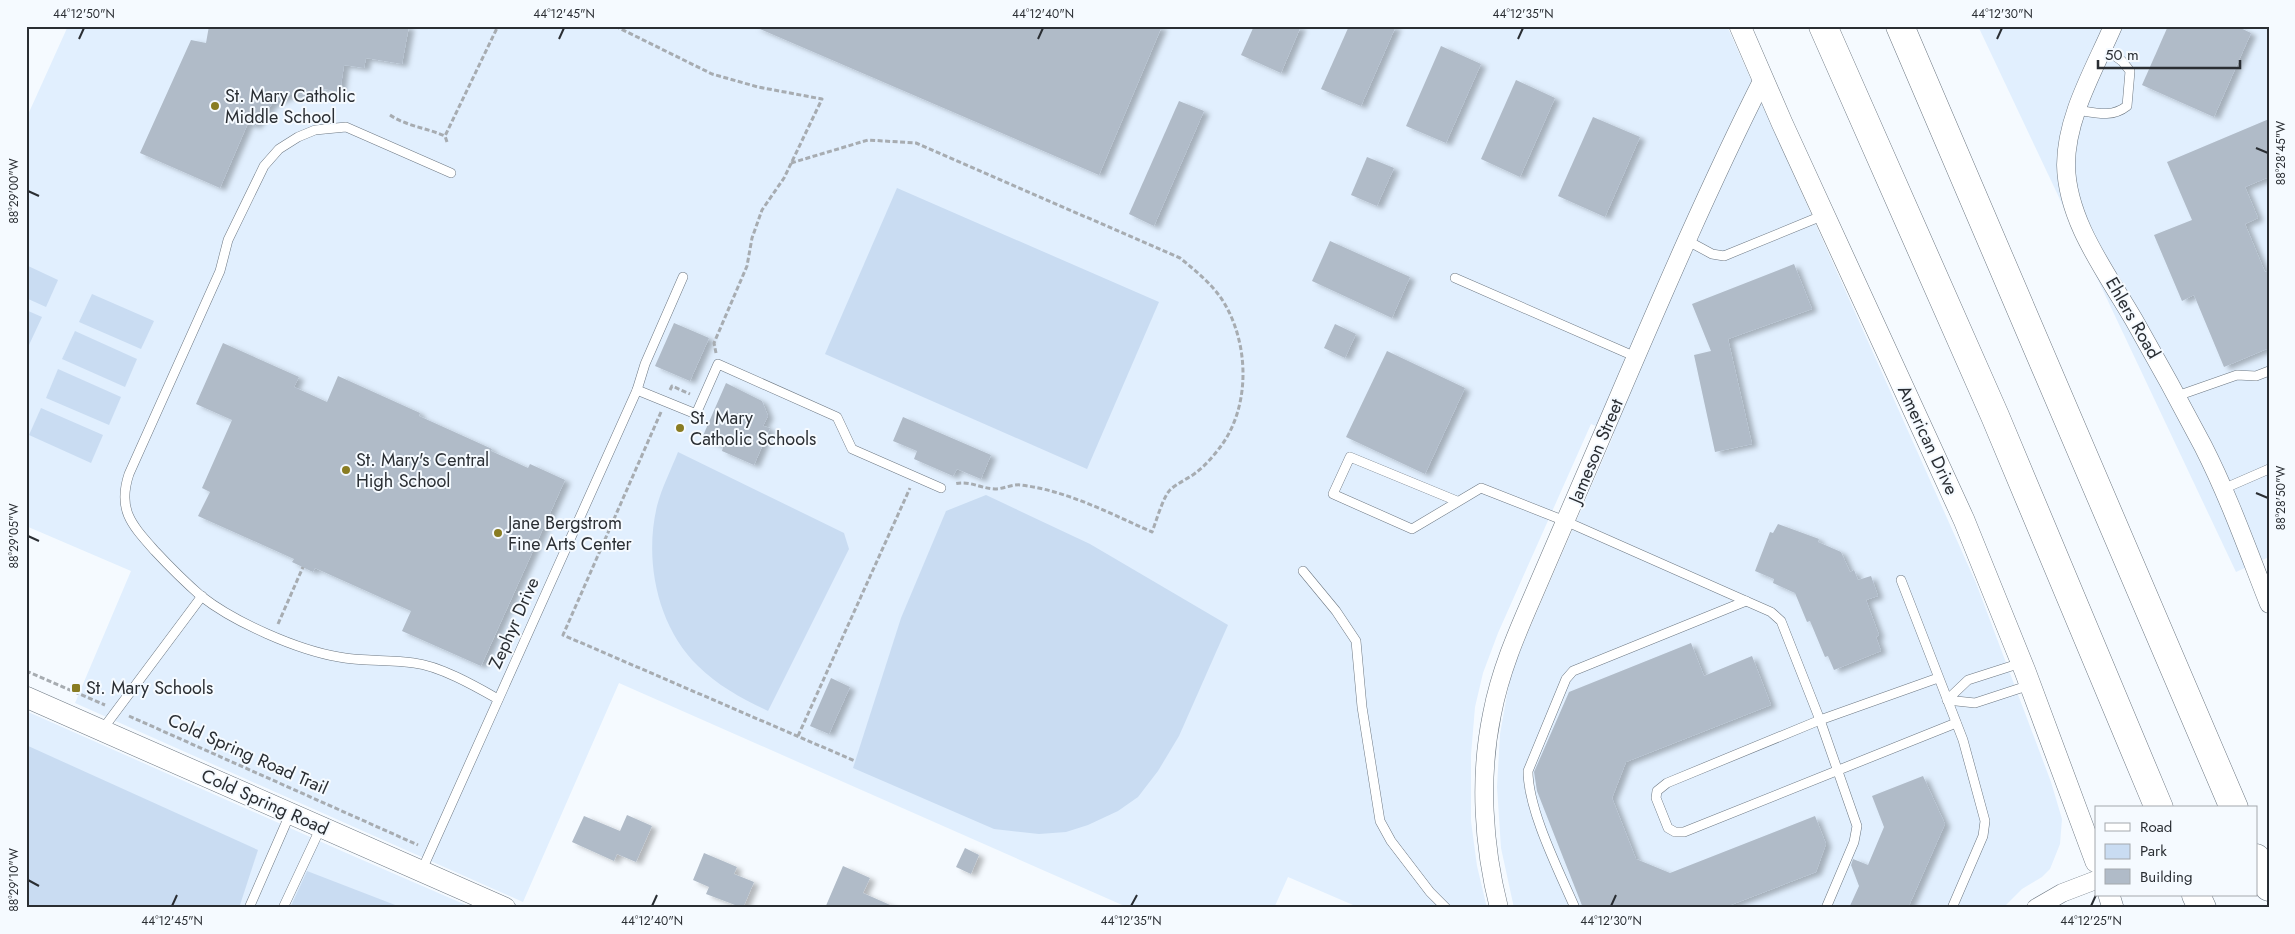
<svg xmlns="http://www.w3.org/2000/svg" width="2295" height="934" viewBox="0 0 2295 934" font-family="Jost,sans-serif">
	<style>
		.built { fill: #e1effe }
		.green { fill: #c9dcf2 }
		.building { fill: #b0bbc8; filter: url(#shadow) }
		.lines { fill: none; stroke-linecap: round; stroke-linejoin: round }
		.service-casing { stroke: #6c7782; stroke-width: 10 }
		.minor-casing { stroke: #6c7782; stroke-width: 19 }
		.tertiary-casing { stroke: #6c7782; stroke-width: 22 }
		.motorway-casing { stroke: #6c7782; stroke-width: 29 }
		.path { stroke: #a7acb1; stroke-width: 3; stroke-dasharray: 5 2.5; stroke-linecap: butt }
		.service { stroke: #fff; stroke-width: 9 }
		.minor { stroke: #fff; stroke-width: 18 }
		.tertiary { stroke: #fff; stroke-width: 21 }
		.motorway { stroke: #fff; stroke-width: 28 }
		.ticks { fill: none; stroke: #2a2e33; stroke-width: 2 }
		.poi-dot { fill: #897c22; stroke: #f5faff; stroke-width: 2 }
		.labels { text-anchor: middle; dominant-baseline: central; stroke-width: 4; stroke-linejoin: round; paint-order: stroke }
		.poi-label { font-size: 18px; fill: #2a2e33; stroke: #f5faff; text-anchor: start }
		.street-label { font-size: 18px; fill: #2a2e33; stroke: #f5faff }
		.neatline { fill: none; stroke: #2a2e33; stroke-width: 2 }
		.ticks-label { font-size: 12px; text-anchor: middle; fill: #2a2e33 }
	</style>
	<defs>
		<filter id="shadow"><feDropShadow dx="5.5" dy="3" stdDeviation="2.5" flood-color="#0004"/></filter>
	</defs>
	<rect width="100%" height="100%" fill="#f5faff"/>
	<g class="built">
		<polygon points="68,26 1727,26 1976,583 2051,782 2062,819 2060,844 2050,869 2042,877 2022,889 2003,908 1514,908 1501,848 1497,787 1500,734 1510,678 1522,646 1614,434 1591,424 1498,633 1483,673 1475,707 1471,755 1471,821 1477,866 1487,908 1360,908 1288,877 1274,908 1129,908 619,683 523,902 75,703 131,571 26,526 26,119"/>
		<polygon points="1978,26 2269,26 2269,557 2236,572"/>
		<polygon points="26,711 344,852 473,908 26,908"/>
	</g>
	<g class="green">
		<polygon points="897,188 1159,302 1087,469 825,354"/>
		<polygon points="26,265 58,280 46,307 26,298"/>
		<polygon points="92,294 154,321 141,349 79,322"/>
		<polygon points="26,310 42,317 29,345 26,344"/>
		<polygon points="75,331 137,359 125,387 62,359"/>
		<polygon points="58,369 121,397 109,425 46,398"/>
		<polygon points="41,408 103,435 91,463 29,435"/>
		<path d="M678,452L844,533L849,549L768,711C743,699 718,686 698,666C657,626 644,560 657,506C662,487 671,470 678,452Z"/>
		<polygon points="986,495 1090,544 1228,625 1179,736 1158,771 1138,797 1118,811 1088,825 1066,832 1039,834 994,829 853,768 901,618 946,511"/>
		<polygon points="26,745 258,850 239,908 26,908"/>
		<polygon points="307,871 403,908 290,908"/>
	</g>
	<g class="building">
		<polygon points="209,26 409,26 402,64 366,58 364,68 344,65 340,92 314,87 313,94 290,95 272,104 255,126 248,123 220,188 140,153 191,40 206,43"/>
		<polygon points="753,26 1162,26 1099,175"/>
		<polygon points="1254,26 1301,26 1281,73 1241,55"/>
		<polygon points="1349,26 1396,26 1361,106 1321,89"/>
		<polygon points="2168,26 2236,26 2251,33 2214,117 2142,85"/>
		<polygon points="1441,46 1481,64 1446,143 1406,126"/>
		<polygon points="1516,80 1555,98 1520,177 1481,159"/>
		<polygon points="1179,101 1204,111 1154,226 1129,214"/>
		<polygon points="1593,117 1640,137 1605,217 1558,196"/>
		<polygon points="2269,119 2269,177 2245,187 2258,218 2245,224 2265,272 2269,270 2269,348 2224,367 2194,295 2182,301 2154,235 2192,220 2167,162"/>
		<polygon points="1367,157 1394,168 1377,206 1351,195"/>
		<polygon points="1330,241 1410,277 1392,318 1312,281"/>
		<polygon points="1794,264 1812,309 1728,339 1752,444 1715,452 1694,355 1711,351 1692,304"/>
		<polygon points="674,323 709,338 690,381 655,366"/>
		<polygon points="1335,324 1356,334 1345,358 1324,348"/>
		<polygon points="223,343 299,377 294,387 327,402 338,376 420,413 419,416 492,449 491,451 528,468 530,464 565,480 481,666 402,631 411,611 315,568 313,572 292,562 294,559 198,516 210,492 202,488 232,420 196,404"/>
		<polygon points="1387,351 1465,388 1425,474 1346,437"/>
		<polygon points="726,383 762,401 768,416 763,426 770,428 754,465 722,451 723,447 702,438"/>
		<polygon points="903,417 991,455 981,479 957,469 953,476 914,459 917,451 893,441"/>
		<polygon points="1778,524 1819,539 1818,542 1841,552 1850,572 1854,570 1858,580 1871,576 1878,596 1866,600 1879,635 1876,637 1881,651 1834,670 1828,656 1825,657 1810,621 1807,622 1795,593 1773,583 1774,579 1755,571 1770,532 1773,533"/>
		<polygon points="1691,643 1704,676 1752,656 1771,705 1626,762 1612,798 1636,859 1670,873 1815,816 1826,844 1816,872 1723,908 1583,908 1537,791 1534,772 1569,692"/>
		<polygon points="831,678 850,687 829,734 810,726"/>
		<polygon points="1923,776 1945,824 1908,908 1849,908 1859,886 1851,865 1853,859 1868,865 1884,827 1872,796"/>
		<polygon points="627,815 652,826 636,862 617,854 614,861 572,842 584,816 620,831"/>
		<polygon points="965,848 979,855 971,874 956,867"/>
		<polygon points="704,853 737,867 734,874 754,882 743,908 706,894 709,887 693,880"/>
		<polygon points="843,866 870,878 863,893 897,908 825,908"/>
	</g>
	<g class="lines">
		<g class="service-casing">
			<g id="service">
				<path d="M2077,110C2096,113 2112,118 2127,106L2130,71L2122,61L2104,48"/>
				<path d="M451,173L346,127L315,130L298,137L279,149L264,166L228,240L220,271L129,474C117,510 132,525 155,551C169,566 185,582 201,596C234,622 297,650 339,657C364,662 390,659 414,663C440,666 475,686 498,699"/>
				<polyline points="1688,241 1712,254 1724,256 1824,215"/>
				<polyline points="1455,278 1636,357"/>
				<polyline points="637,390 696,414 718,364 837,417 852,449 941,488"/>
				<polyline points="2177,396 2237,375 2256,376 2269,371"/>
				<polyline points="2223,489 2269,469"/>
				<polyline points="1457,501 1350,457 1333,494 1412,529 1481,488 1565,521 1746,601 1771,612 1781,621 1820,720 1667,783 1657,791 1656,798 1668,828 1675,832 1684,832 1956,723"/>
				<polyline points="1303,571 1336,611 1356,641 1362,707 1380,821 1391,841 1430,892 1446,908"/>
				<polyline points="1901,580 1963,740 1985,821 1983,836 1952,908"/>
				<polyline points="2021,663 1968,680 1947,700 1975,703 2030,685"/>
				<polyline points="102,730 202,596"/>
				<polyline points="421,872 637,390 645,364 683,277"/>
				<polyline points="249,908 290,814"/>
				<polyline points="283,908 321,827"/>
				<path d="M1575,908C1559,871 1528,810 1528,771L1566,679L1573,671L1746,601"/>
				<polyline points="1826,908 1854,842 1857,826 1820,720 1938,678"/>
			</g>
		</g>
		<g class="minor-casing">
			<g id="minor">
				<path d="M2113,26C2094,70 2066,117 2066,165C2067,222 2107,273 2134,320C2158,362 2181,404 2203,446C2229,497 2248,551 2269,604"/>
				<path d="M1499,908C1483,845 1479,777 1492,714C1500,672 1516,635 1533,596C1551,555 1568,514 1586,473C1643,341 1698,208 1763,79"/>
				<polyline points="2036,908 2062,893 2096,880"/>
			</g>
		</g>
		<g class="tertiary-casing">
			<g id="tertiary">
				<polyline points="1740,26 1782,123 1964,520 2025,671 2096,862"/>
				<polyline points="26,697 505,908"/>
				<polyline points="2109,895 2113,908"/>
			</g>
		</g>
		<g class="motorway-casing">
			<g id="motorway">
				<polyline points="1823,26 1995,416 2159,808"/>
				<polyline points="1900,26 2234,808"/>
				<polyline points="2256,858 2269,887"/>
				<polyline points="2196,895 2202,908"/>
			</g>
		</g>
		<g class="path">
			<polyline points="615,26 712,74 758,87 822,99 784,178 762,210 752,238 747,266 714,343 716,353"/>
			<path d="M390,115C406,126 427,128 445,136"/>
			<polyline points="447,142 445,136 498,26"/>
			<path d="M791,163L868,140L916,143L1180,258C1196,271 1212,284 1223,301C1249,343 1251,405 1221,446C1215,454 1206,465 1198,471C1190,478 1177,483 1170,490C1163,497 1156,522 1152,532C1109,513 1068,491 1021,485C1012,484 1003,489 995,489C978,488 970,480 954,484"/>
			<polyline points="670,390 672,386 690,394"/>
			<polyline points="661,412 563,635 855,761"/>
			<polyline points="278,624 303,567"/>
			<polyline points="26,671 105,705"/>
			<polyline points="129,716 418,845"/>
			<polyline points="798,736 910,488"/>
		</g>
		<use href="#service" class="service"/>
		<use href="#minor" class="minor"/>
		<use href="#tertiary" class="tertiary"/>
		<use href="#motorway" class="motorway"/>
	</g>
	<path class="ticks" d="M79,39L84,28M559,39L564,28M1038,39L1043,28M1518,39L1523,28M1997,39L2002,28M2256,148L2268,153M28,191L39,196M2256,493L2268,498M28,536L39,541M28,880L39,886M172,906L177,895M652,906L657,895M1131,906L1137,895M1611,906L1616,895M2091,906L2096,895"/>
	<g class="poi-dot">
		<circle cx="215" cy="106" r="5"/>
		<circle cx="680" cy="428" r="5"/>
		<circle cx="346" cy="470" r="5"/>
		<circle cx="498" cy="533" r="5"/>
		<rect x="71" y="683" width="10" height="10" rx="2.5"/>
	</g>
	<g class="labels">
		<g class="poi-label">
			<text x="225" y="96">St. Mary Catholic<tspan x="225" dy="21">Middle School</tspan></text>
			<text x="690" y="418">St. Mary<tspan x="690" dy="21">Catholic Schools</tspan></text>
			<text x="356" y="460">St. Mary's Central<tspan x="356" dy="21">High School</tspan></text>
			<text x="508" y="523">Jane Bergstrom<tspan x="508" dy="21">Fine Arts Center</tspan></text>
			<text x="86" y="688">St. Mary Schools</text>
		</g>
		<g class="street-label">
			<text transform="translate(2133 318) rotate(60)">Ehlers Road</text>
			<text transform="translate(1928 440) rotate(65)">American Drive</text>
			<text transform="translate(1596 451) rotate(-67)">Jameson Street</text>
			<text transform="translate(514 623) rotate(-66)">Zephyr Drive</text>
			<text transform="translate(248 754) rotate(24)">Cold Spring Road Trail</text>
			<text transform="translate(265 802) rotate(24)">Cold Spring Road</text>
		</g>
	</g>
	<rect width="2295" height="934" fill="none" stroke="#f5faff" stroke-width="55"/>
	<rect x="2095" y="806" width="162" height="90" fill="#f5faff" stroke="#a4a8ad"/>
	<rect x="2105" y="823" width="25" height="8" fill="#ffffff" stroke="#a4a8ad"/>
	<text x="2140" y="832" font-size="15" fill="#2a2e33">Road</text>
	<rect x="2105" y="844" width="25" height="15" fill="#c9dcf2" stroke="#a4a8ad"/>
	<text x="2140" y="856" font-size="15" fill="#2a2e33">Park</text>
	<rect x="2105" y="869" width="25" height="15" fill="#b0bbc8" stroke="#a4a8ad"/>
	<text x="2140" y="882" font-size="15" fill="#2a2e33">Building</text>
	<path d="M2098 60v8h142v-8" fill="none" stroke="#2a2e33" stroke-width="2.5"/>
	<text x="2105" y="60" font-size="15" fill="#2a2e33" stroke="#f5faff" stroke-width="4" paint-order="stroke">50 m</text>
	<rect x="28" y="28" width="2240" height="878" class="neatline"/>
	<g class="ticks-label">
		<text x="84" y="18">44°12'50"N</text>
		<text x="564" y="18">44°12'45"N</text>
		<text x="1043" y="18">44°12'40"N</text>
		<text x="1523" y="18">44°12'35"N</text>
		<text x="2002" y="18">44°12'30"N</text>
		<text transform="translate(2281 153) rotate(-90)" y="4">88°28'45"W</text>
		<text transform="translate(14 191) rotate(-90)" y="4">88°29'00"W</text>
		<text transform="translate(2281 498) rotate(-90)" y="4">88°28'50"W</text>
		<text transform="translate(14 536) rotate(-90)" y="4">88°29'05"W</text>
		<text transform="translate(14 880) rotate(-90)" y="4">88°29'10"W</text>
		<text x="172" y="925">44°12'45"N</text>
		<text x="652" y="925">44°12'40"N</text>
		<text x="1131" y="925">44°12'35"N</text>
		<text x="1611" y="925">44°12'30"N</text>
		<text x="2091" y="925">44°12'25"N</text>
	</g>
</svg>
